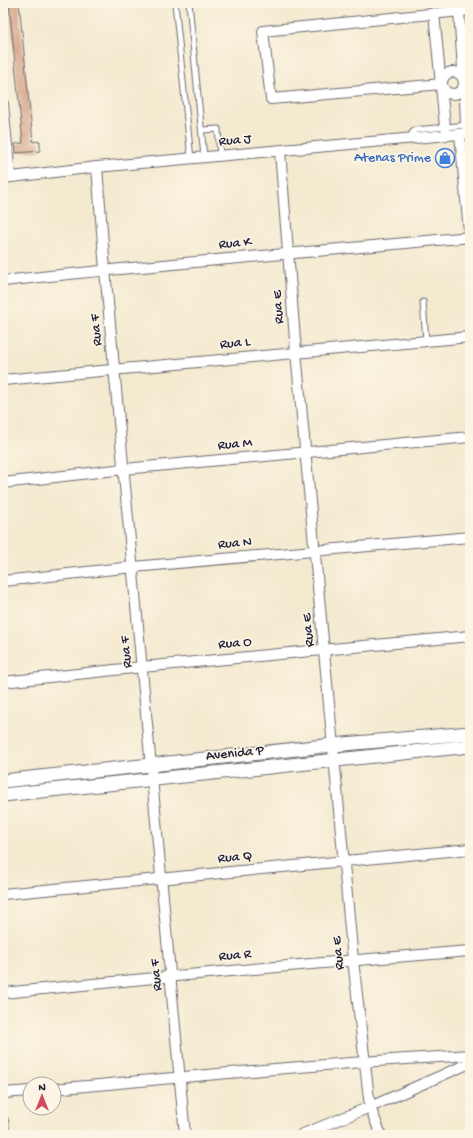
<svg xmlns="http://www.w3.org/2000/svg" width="473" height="1138" viewBox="0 0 473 1138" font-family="'Gochi Hand',sans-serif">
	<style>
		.building { fill: #d19c81 }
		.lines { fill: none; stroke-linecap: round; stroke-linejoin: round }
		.service-casing { stroke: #6c686f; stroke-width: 7 }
		.minor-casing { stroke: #6c686f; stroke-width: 12 }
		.tertiary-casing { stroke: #6c686f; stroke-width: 15 }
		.service { stroke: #fff; stroke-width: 5 }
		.minor { stroke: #fff; stroke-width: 10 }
		.tertiary { stroke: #fff; stroke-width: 13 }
		.labels { text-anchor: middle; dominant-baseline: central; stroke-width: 3.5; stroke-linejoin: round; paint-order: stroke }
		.street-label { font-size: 14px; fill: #22223b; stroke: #fcf5e5 }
		.shop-label { font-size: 14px; fill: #366cbe; stroke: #fcf5e5; text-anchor: end }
	</style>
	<rect width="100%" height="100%" fill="#fcf5e5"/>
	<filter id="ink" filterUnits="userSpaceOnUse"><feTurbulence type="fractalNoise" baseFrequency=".025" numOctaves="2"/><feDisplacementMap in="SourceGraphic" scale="8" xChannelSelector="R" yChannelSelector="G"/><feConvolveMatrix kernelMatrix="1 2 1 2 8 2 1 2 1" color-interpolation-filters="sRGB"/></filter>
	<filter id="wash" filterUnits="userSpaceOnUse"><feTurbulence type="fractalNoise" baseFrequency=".012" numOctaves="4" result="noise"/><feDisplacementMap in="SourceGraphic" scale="16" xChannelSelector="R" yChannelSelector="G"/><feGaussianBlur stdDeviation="0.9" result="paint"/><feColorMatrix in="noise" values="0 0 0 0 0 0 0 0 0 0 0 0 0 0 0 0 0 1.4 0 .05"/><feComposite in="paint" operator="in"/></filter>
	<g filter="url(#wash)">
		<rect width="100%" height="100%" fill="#f4ead0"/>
		<g id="blocks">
			<g class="building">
				<polygon points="9,3 19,3 33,142 40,141 40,151 16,153 15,144 23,143"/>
				<polygon points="449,150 450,166 440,166 439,151"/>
			</g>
		</g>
	</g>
	<g filter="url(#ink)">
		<use href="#blocks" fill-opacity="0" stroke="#6c686f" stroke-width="1"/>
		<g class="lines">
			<g class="service-casing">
				<g id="service">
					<polyline points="175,3 191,159"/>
					<polyline points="189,3 204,157"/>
					<polyline points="202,130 218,129 220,156"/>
					<polyline points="411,138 412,133 415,130 467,125"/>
					<polyline points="423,302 426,341"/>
				</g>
			</g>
			<g class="minor-casing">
				<g id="minor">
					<polyline points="459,11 465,98 466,125"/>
					<polyline points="434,13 445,127"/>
					<circle cx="453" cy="83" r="11"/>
					<polyline points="442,84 271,99 263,31 470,10"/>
					<polyline points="3,104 10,177"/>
					<polyline points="460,134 470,242"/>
					<polyline points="280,151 296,352 353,960 370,1107 381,1135"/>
					<polyline points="97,167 105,270 185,1135"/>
					<polyline points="3,178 97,167 470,133"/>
					<path d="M3,281C158,264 314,252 470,237"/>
					<polyline points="3,380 470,337"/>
					<polyline points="3,483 124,469 470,437"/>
					<polyline points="3,581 133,567 470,537"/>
					<polyline points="3,682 142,667 470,636"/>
					<polyline points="3,894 470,849"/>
					<path d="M3,993C159,977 314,963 470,951"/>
					<path d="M54,1089C193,1076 331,1063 470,1055"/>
					<polyline points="3,1093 30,1091"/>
					<polyline points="3,1121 4,1135"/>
					<polyline points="301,1135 370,1107 470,1063"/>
				</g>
			</g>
			<g class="tertiary-casing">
				<g id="tertiary">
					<polyline points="3,781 333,745 470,733"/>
					<polyline points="3,795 470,746"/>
				</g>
			</g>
			<use href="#service" class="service"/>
			<use href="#minor" class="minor"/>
			<use href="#tertiary" class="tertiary"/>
		</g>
	</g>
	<defs>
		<g id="shop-ring" transform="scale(1)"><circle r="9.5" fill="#fcf5e5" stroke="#3f7fe0" stroke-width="1.5"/><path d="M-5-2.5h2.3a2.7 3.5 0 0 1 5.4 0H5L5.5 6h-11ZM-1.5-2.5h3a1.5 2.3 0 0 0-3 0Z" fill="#3f7fe0"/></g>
	</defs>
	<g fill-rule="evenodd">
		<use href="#shop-ring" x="445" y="158"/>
	</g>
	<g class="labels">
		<g class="street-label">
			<text transform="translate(235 141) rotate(-5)">Rua J</text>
			<text transform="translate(235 244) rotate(-5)">Rua K</text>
			<text transform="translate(279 307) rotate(-94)">Rua E</text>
			<text transform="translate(97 330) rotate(-95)">Rua F</text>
			<text transform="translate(235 344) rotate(-6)">Rua L</text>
			<text transform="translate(235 445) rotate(-5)">Rua M</text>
			<text transform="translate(235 544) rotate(-5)">Rua N</text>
			<text transform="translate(309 630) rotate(-96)">Rua E</text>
			<text transform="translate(235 644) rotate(-5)">Rua O</text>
			<text transform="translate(127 652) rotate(-95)">Rua F</text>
			<text transform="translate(235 754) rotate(-6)">Avenida P</text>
			<text transform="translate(235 858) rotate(-5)">Rua Q</text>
			<text transform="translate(339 953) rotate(-96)">Rua E</text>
			<text transform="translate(235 956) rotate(-5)">Rua R</text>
			<text transform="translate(157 975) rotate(-95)">Rua F</text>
		</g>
		<g class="shop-label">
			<text x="431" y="158">Atenas Prime</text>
		</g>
	</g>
	<rect width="473" height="1138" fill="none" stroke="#fcf5e5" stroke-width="16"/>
	<g transform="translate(42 1096)"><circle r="19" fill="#fcf5e5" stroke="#a5a1a1"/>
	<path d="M0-3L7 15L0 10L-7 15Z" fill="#d1495b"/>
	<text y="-6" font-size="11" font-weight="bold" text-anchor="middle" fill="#22223b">N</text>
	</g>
</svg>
